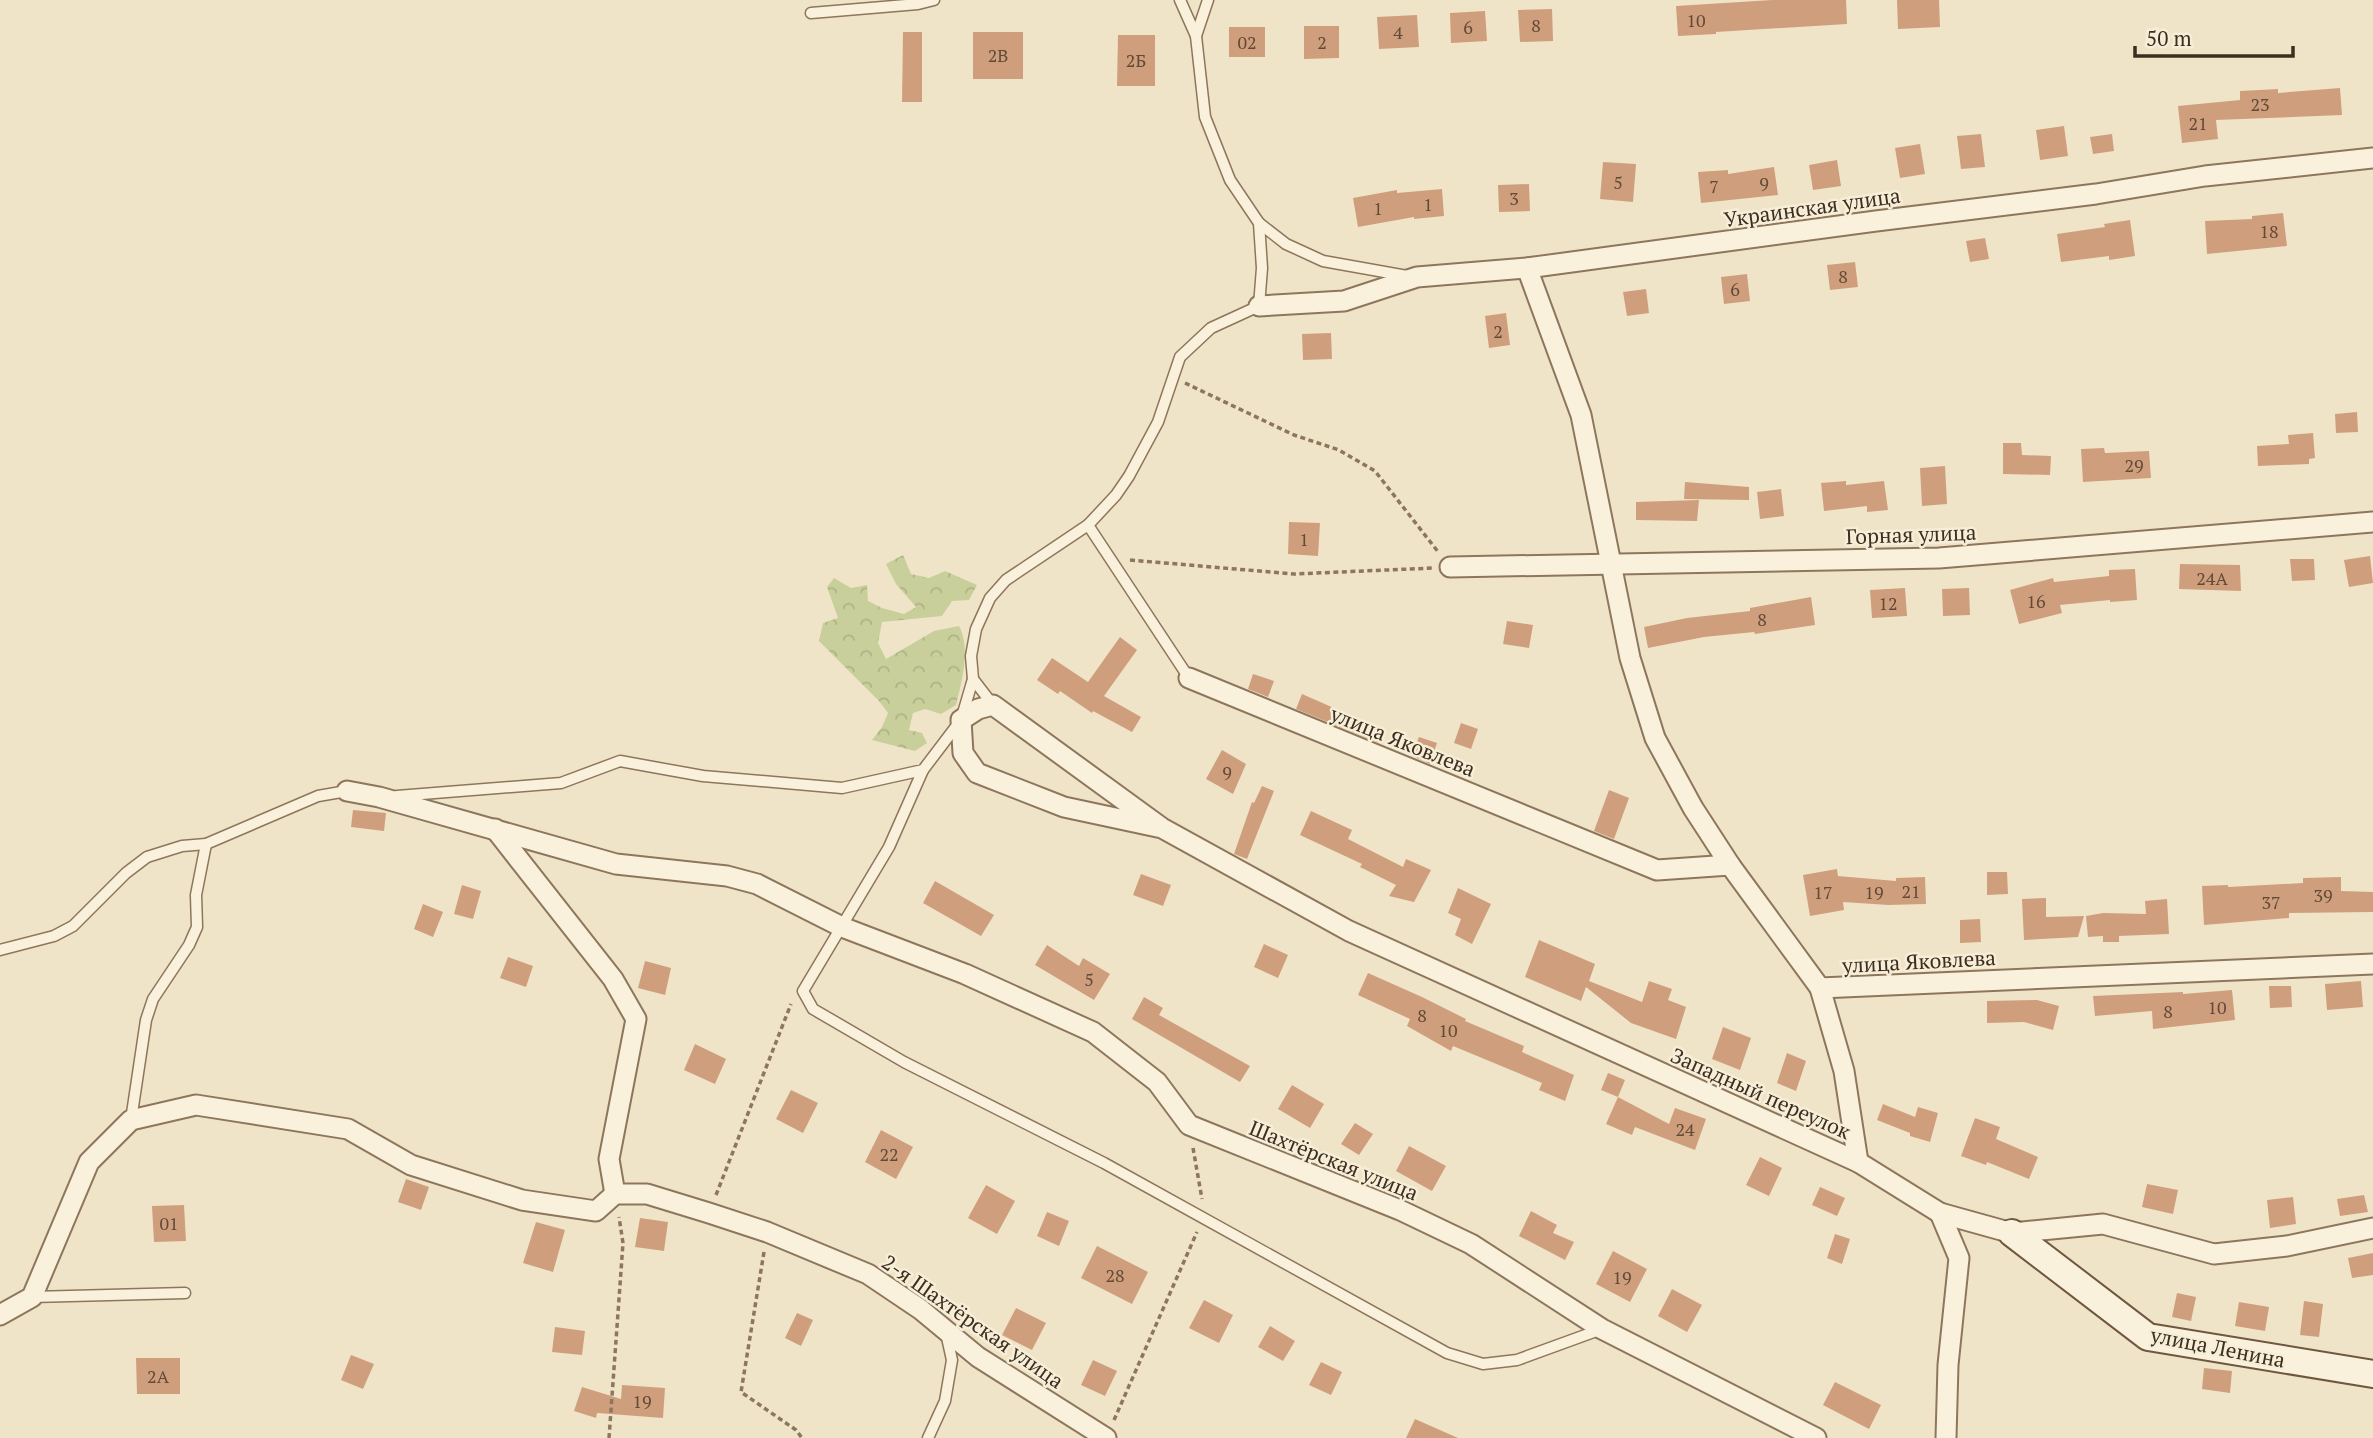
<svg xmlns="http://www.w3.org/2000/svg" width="2373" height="1438" viewBox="0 0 2373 1438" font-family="'PT Serif',serif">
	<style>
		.forest { fill: url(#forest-crowns) }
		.building { fill: #cf9f7d }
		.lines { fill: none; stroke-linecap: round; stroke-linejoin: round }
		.lane-casing { stroke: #8d765c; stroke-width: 13 }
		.street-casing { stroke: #8d765c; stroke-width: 23 }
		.secondary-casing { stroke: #6f573f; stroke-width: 30 }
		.path { stroke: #8d765c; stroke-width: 3.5; stroke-dasharray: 5 3.5; stroke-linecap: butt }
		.lane { stroke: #faf1dc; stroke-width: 10 }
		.street { stroke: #faf1dc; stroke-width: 19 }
		.secondary { stroke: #faf1dc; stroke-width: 26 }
		.labels { text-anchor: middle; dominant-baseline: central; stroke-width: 5; stroke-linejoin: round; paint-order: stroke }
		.number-label { font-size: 18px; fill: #624a37 }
		.street-label { font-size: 21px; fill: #3d2e20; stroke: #f7eed8 }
	</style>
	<defs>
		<pattern id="forest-crowns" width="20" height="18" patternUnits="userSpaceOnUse" patternTransform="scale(1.75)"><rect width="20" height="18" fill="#c9cf9b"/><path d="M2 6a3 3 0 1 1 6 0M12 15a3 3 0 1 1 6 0" fill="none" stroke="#aeb285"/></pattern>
	</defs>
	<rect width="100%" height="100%" fill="#f0e4c8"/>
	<path class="forest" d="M903,555L911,574L929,578L945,571L977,585L969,600L952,601L942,616L882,622L878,643L886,659L934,631L959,626C971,648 962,681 956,705L941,714L925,709L913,713L909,730L922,733L927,743L915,751L872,740L882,727L888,713L879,701L819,641L823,623L838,618L827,587L834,578L851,588L867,585L868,601L882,608L904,614L916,607L896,584L886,564Z"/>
	<g class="building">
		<polygon points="1772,0 1846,0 1847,24 1716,32 1716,34 1678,36 1676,6"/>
		<polygon points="1897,0 1939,0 1940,27 1898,29"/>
		<polygon points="1552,9 1553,41 1520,42 1518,10"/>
		<polygon points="1485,11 1487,41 1451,43 1450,13"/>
		<polygon points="1417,15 1419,47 1379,49 1377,17"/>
		<polygon points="1304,26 1339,26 1339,58 1304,59"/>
		<rect x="1229" y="27" width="36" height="30"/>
		<polygon points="903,32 922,32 922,102 902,102"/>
		<rect x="973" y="32" width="50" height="47"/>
		<polygon points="1118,35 1155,35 1155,86 1117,86"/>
		<polygon points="2340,88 2342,115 2216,120 2218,139 2182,143 2178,106 2240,100 2240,91 2278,89 2278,93"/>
		<polygon points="2064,126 2068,156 2040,160 2036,130"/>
		<polygon points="1981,134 1985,167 1961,169 1957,136"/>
		<polygon points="2112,134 2114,151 2093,154 2090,137"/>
		<polygon points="1920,144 1925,174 1900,178 1895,148"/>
		<polygon points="1837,160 1841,186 1813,190 1809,165"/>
		<polygon points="1603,162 1636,164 1633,202 1600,199"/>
		<polygon points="1774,167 1778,195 1701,203 1698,172 1728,170 1728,174"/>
		<polygon points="1529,184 1530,211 1499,212 1498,185"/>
		<polygon points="1442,189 1444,216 1414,219 1414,217 1358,227 1353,198 1397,190 1397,193"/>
		<polygon points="2283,213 2287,246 2207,254 2205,221 2252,219 2252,216"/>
		<polygon points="2130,220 2135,256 2109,260 2109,256 2061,262 2057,234 2105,227 2104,224"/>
		<polygon points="1985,238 1989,259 1970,262 1966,241"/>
		<polygon points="1855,262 1858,287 1830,290 1827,265"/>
		<polygon points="1747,274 1750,301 1724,304 1721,277"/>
		<polygon points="1646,289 1649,313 1627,316 1623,292"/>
		<polygon points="1506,313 1510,345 1489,348 1485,316"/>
		<polygon points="1331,333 1332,359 1303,360 1302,334"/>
		<polygon points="2357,412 2358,432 2336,433 2335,414"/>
		<polygon points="2313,433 2315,458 2309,459 2309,464 2258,466 2257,446 2289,444 2288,435"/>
		<polygon points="2003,443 2021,443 2022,455 2051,456 2050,475 2003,474"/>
		<polygon points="2104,448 2105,453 2149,451 2151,478 2083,482 2081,449"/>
		<polygon points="1945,466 1947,504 1922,506 1920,468"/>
		<polygon points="1846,481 1846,485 1884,481 1888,510 1867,512 1867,506 1824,511 1821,483"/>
		<polygon points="1685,482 1749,487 1749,500 1684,499"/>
		<polygon points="1781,489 1784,516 1760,519 1757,492"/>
		<polygon points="1699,500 1697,521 1636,520 1636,502"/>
		<polygon points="1289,522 1320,523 1318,556 1288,554"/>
		<polygon points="2370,556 2373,583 2349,587 2344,560"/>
		<polygon points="2290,559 2314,559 2315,580 2292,581"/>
		<polygon points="2180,564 2240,565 2241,591 2179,589"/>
		<polygon points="2135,569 2137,600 2110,602 2110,600 2060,605 2062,613 2019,624 2010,590 2053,578 2054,582 2109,576 2109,570"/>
		<polygon points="1905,588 1907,616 1872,618 1870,590"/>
		<polygon points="1969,588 1970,615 1943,616 1942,589"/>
		<polygon points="1811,597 1815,625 1755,634 1754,632 1704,637 1648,648 1644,627 1687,618 1750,611 1750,608"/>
		<polygon points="1507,621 1533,625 1529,648 1503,644"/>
		<polygon points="1120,637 1137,650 1104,696 1141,717 1132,732 1093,711 1092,713 1060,691 1058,694 1037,680 1052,658 1088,682"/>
		<polygon points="1253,674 1274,681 1268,697 1248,689"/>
		<polygon points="1302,694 1384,730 1379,743 1296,709"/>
		<polygon points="1461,723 1478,729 1471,749 1454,743"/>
		<polygon points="1419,737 1437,743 1430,764 1412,756"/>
		<polygon points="1222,750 1246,764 1233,794 1206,779"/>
		<polygon points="1262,786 1274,791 1247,859 1234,854 1252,802 1254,803"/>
		<polygon points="1609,790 1629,798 1614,839 1594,831"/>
		<polygon points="353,810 386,813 384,831 351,827"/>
		<polygon points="1311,811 1352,830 1348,839 1403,867 1406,859 1431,870 1414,902 1389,896 1396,885 1360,867 1362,864 1300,835"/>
		<polygon points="1837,869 1838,876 1896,881 1896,878 1925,877 1926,904 1888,905 1843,902 1844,910 1810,916 1803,875"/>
		<polygon points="1987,872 2007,872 2008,894 1987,895"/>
		<polygon points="1141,874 1171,885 1163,906 1133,895"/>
		<polygon points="2341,877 2341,891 2373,892 2373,912 2289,913 2289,918 2204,925 2202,886 2228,885 2228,887 2303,883 2303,878"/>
		<polygon points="935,881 994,915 981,936 923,903"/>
		<polygon points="462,885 481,891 473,919 454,914"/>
		<polygon points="1458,888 1491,904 1472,944 1455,935 1461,919 1448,913"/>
		<polygon points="2046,898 2046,917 2084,916 2078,937 2024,940 2022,899"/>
		<polygon points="2167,899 2169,934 2119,936 2119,942 2103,942 2103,936 2088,937 2086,916 2103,913 2146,914 2145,901"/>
		<polygon points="423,904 443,912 433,937 414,929"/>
		<polygon points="1980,919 1981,942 1960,943 1960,920"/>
		<polygon points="1539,940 1595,964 1589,981 1642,1002 1649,981 1672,989 1668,1000 1686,1007 1676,1039 1631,1023 1586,987 1581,1001 1525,977"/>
		<polygon points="1264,944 1288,955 1278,978 1254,967"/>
		<polygon points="1047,945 1079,966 1083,958 1110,974 1094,1000 1035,965"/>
		<polygon points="508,957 533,966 526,987 500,978"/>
		<polygon points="645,961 671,968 665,995 638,988"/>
		<polygon points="1368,973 1422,997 1466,1019 1465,1021 1524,1046 1522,1052 1574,1075 1565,1101 1539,1090 1542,1083 1453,1046 1451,1051 1407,1026 1410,1019 1358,995"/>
		<polygon points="2361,981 2363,1007 2327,1010 2325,984"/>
		<polygon points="2269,986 2291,986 2292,1007 2270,1008"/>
		<polygon points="2232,990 2235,1020 2153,1029 2152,1011 2095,1016 2093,996 2183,992 2183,994"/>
		<polygon points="1144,997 1163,1008 1159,1015 1250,1066 1240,1082 1132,1019"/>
		<polygon points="2037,1000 2059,1006 2053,1030 2024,1022 1987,1023 1987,1001"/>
		<polygon points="1723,1027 1751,1038 1740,1070 1712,1059"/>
		<polygon points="695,1044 726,1059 715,1084 684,1070"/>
		<polygon points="1787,1053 1806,1061 1796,1091 1777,1083"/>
		<polygon points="1608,1073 1625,1080 1618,1097 1601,1090"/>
		<polygon points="1292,1085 1324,1104 1310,1128 1278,1109"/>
		<polygon points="791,1090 818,1103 803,1133 776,1119"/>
		<polygon points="1618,1097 1669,1124 1675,1108 1706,1119 1695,1150 1635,1127 1632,1135 1606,1124"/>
		<polygon points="1883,1104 1915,1117 1918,1107 1938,1113 1930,1142 1910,1136 1910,1133 1877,1120"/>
		<polygon points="1975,1118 2000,1127 1996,1139 2038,1157 2029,1179 1987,1162 1986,1165 1961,1156"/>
		<polygon points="1355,1123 1373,1134 1359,1155 1341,1144"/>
		<polygon points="881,1130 913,1147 896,1179 865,1162"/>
		<polygon points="1409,1146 1446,1166 1432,1191 1396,1171"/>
		<polygon points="1760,1157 1782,1168 1769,1196 1746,1185"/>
		<polygon points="406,1179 429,1187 421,1210 398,1202"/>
		<polygon points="2147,1184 2178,1190 2173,1214 2142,1207"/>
		<polygon points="986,1185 1015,1201 997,1234 968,1218"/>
		<polygon points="1820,1187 1845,1198 1837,1216 1812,1205"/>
		<polygon points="2364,1195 2368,1212 2340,1216 2337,1199"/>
		<polygon points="2293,1197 2296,1224 2270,1228 2267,1200"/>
		<polygon points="184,1205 186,1241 154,1242 152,1206"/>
		<polygon points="1531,1211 1557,1225 1553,1233 1574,1242 1565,1260 1519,1236"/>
		<polygon points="1047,1212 1069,1221 1059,1246 1037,1236"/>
		<polygon points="640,1218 668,1222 664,1251 635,1247"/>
		<polygon points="536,1222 565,1230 553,1272 523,1263"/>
		<polygon points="1835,1234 1850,1239 1842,1264 1827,1258"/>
		<polygon points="1097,1246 1148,1272 1132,1304 1081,1278"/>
		<polygon points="1613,1251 1647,1269 1630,1302 1596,1284"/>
		<polygon points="2373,1253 2373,1275 2352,1278 2348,1258"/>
		<polygon points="1672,1289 1702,1305 1687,1332 1658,1316"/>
		<polygon points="2177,1293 2196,1297 2191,1321 2172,1317"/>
		<polygon points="1204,1300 1233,1315 1219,1343 1189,1328"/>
		<polygon points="2304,1301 2323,1304 2319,1337 2300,1335"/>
		<polygon points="2239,1302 2269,1307 2265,1331 2235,1326"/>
		<polygon points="1016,1308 1046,1323 1032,1350 1002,1335"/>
		<polygon points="797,1313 813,1320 801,1346 785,1338"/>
		<polygon points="1270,1326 1295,1341 1283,1361 1258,1347"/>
		<polygon points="555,1327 585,1331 582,1355 552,1352"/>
		<polygon points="351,1355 374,1364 363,1389 341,1380"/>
		<polygon points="136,1358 180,1358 180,1394 137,1394"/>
		<polygon points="1093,1360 1117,1371 1105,1396 1081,1385"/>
		<polygon points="1321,1362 1342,1372 1331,1395 1309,1385"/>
		<polygon points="2204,1368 2232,1371 2230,1393 2202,1389"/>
		<polygon points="1835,1382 1881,1405 1869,1429 1823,1405"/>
		<polygon points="622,1385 665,1388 663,1418 597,1413 596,1418 574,1411 582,1387 621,1399"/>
		<polygon points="1415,1419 1458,1438 1406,1438"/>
	</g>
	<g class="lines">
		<g class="lane-casing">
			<g id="lane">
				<polyline points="811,13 918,4 934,0"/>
				<polyline points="1196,36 1208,0"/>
				<polyline points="1259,223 1286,244 1323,261 1407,276"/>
				<polyline points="1088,525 1189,678"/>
				<polyline points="973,679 993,705"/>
				<polyline points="923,770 889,847 803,991 813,1009 904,1062 1104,1163 1447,1353 1483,1364 1517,1360 1602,1329"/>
				<polyline points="397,796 561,783 620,761 703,776 842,788 923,770 961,720 973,679 971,656 976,629 990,598 1006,580 1088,525 1116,495 1129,476 1158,422 1180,357 1211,328 1259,306 1262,268 1259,223 1230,180 1205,117 1196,36 1180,0"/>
				<polyline points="0,950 54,936 73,926 126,873 147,857 182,846 206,844 318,796 347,791"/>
				<polyline points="131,1120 146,1020 153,999 189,945 197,927 196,895 206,844"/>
				<polyline points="32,1297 185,1293"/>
				<polyline points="928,1438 945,1401 952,1360 946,1333"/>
			</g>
		</g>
		<g class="street-casing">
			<g id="street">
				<polyline points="1527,268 1581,415 1630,658 1655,738 1693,808 1730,865"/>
				<polyline points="1259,306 1344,301 1417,277 1527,268 1876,221 2096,194 2205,176 2373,158"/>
				<polyline points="1450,567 1939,558 2373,522"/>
				<polyline points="1189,678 1657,870 1730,865 1820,988 2373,964"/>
				<polyline points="347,791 379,797 616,864 727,876 757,884 842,927 965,974 1093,1032 1157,1082 1189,1125 1400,1210 1471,1244 1602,1329 1816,1438"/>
				<polyline points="1162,828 1064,807 977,773 963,753 961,720 978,709 993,705 1162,828 1349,931 1858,1162 1940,1213 2012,1233 2103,1224 2214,1254 2287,1246 2373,1228"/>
				<polyline points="495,829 613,979 636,1019 609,1159 615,1194"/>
				<polyline points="1820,988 1844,1071 1858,1162"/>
				<polyline points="1940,1213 1959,1258 1948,1365 1946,1438"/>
				<polyline points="0,1315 32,1297 89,1162 131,1120 196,1105 348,1129 411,1165 522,1200 596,1211 615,1194 647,1194 709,1213 767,1232 868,1274 920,1309 978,1357 1106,1438"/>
			</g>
		</g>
		<g class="secondary-casing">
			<polyline id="secondary" points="2012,1233 2148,1337 2373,1374"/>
		</g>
		<g class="path">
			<polyline points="1185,383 1294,435 1339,450 1375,471 1439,553"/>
			<polyline points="1130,560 1294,574 1433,568"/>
			<polyline points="1193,1148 1202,1199"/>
			<polyline points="716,1195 791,1004"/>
			<polyline points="764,1252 741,1392 796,1430 802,1438"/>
			<polyline points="1114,1420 1197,1232"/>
			<polyline points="609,1438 623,1243 619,1217"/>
		</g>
		<use href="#lane" class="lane"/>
		<use href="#street" class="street"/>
		<use href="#secondary" class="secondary"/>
	</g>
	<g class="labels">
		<g class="number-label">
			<text x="1696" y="20">10</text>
			<text x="1536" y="25">8</text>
			<text x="1468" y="27">6</text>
			<text x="1398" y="32">4</text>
			<text x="1247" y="42">02</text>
			<text x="1322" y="42">2</text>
			<text x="998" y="55">2В</text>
			<text x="1136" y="60">2Б</text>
			<text x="2260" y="104">23</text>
			<text x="2198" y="123">21</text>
			<text x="1618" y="182">5</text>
			<text x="1764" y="183">9</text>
			<text x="1714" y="186">7</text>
			<text x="1514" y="198">3</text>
			<text x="1428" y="204">1</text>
			<text x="1378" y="208">1</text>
			<text x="2269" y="231">18</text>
			<text x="1843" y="276">8</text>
			<text x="1735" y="289">6</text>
			<text x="1498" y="331">2</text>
			<text x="2134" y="465">29</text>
			<text x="1304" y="539">1</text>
			<text x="2212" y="578">24А</text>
			<text x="2036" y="601">16</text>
			<text x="1888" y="603">12</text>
			<text x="1762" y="619">8</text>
			<text x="1227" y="772">9</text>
			<text x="1911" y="891">21</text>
			<text x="1823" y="892">17</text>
			<text x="1874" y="892">19</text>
			<text x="2323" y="895">39</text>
			<text x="2271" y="902">37</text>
			<text x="1089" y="979">5</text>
			<text x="2217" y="1007">10</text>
			<text x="2168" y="1011">8</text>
			<text x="1422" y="1015">8</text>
			<text x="1448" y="1030">10</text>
			<text x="1685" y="1129">24</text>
			<text x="889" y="1154">22</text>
			<text x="169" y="1223">01</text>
			<text x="1115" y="1275">28</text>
			<text x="1622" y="1277">19</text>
			<text x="158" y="1376">2А</text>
			<text x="642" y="1401">19</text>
		</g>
		<g class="street-label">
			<text transform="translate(1812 207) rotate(-8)">Украинская улица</text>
			<text transform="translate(1911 534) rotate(-2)">Горная улица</text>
			<text transform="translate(1403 741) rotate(22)">улица Яковлева</text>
			<text transform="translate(1919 961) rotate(-3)">улица Яковлева</text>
			<text transform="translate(1761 1093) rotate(24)">Западный переулок</text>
			<text transform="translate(1334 1160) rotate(22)">Шахтёрская улица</text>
			<text transform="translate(973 1321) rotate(35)">2-я Шахтёрская улица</text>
			<text transform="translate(2218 1347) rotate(11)">улица Ленина</text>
		</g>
	</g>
	<path d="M2135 46v10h158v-10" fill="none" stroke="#3d2e20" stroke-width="3.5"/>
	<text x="2146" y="46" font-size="21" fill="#3d2e20" stroke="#f7eed8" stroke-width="5" paint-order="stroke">50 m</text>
</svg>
